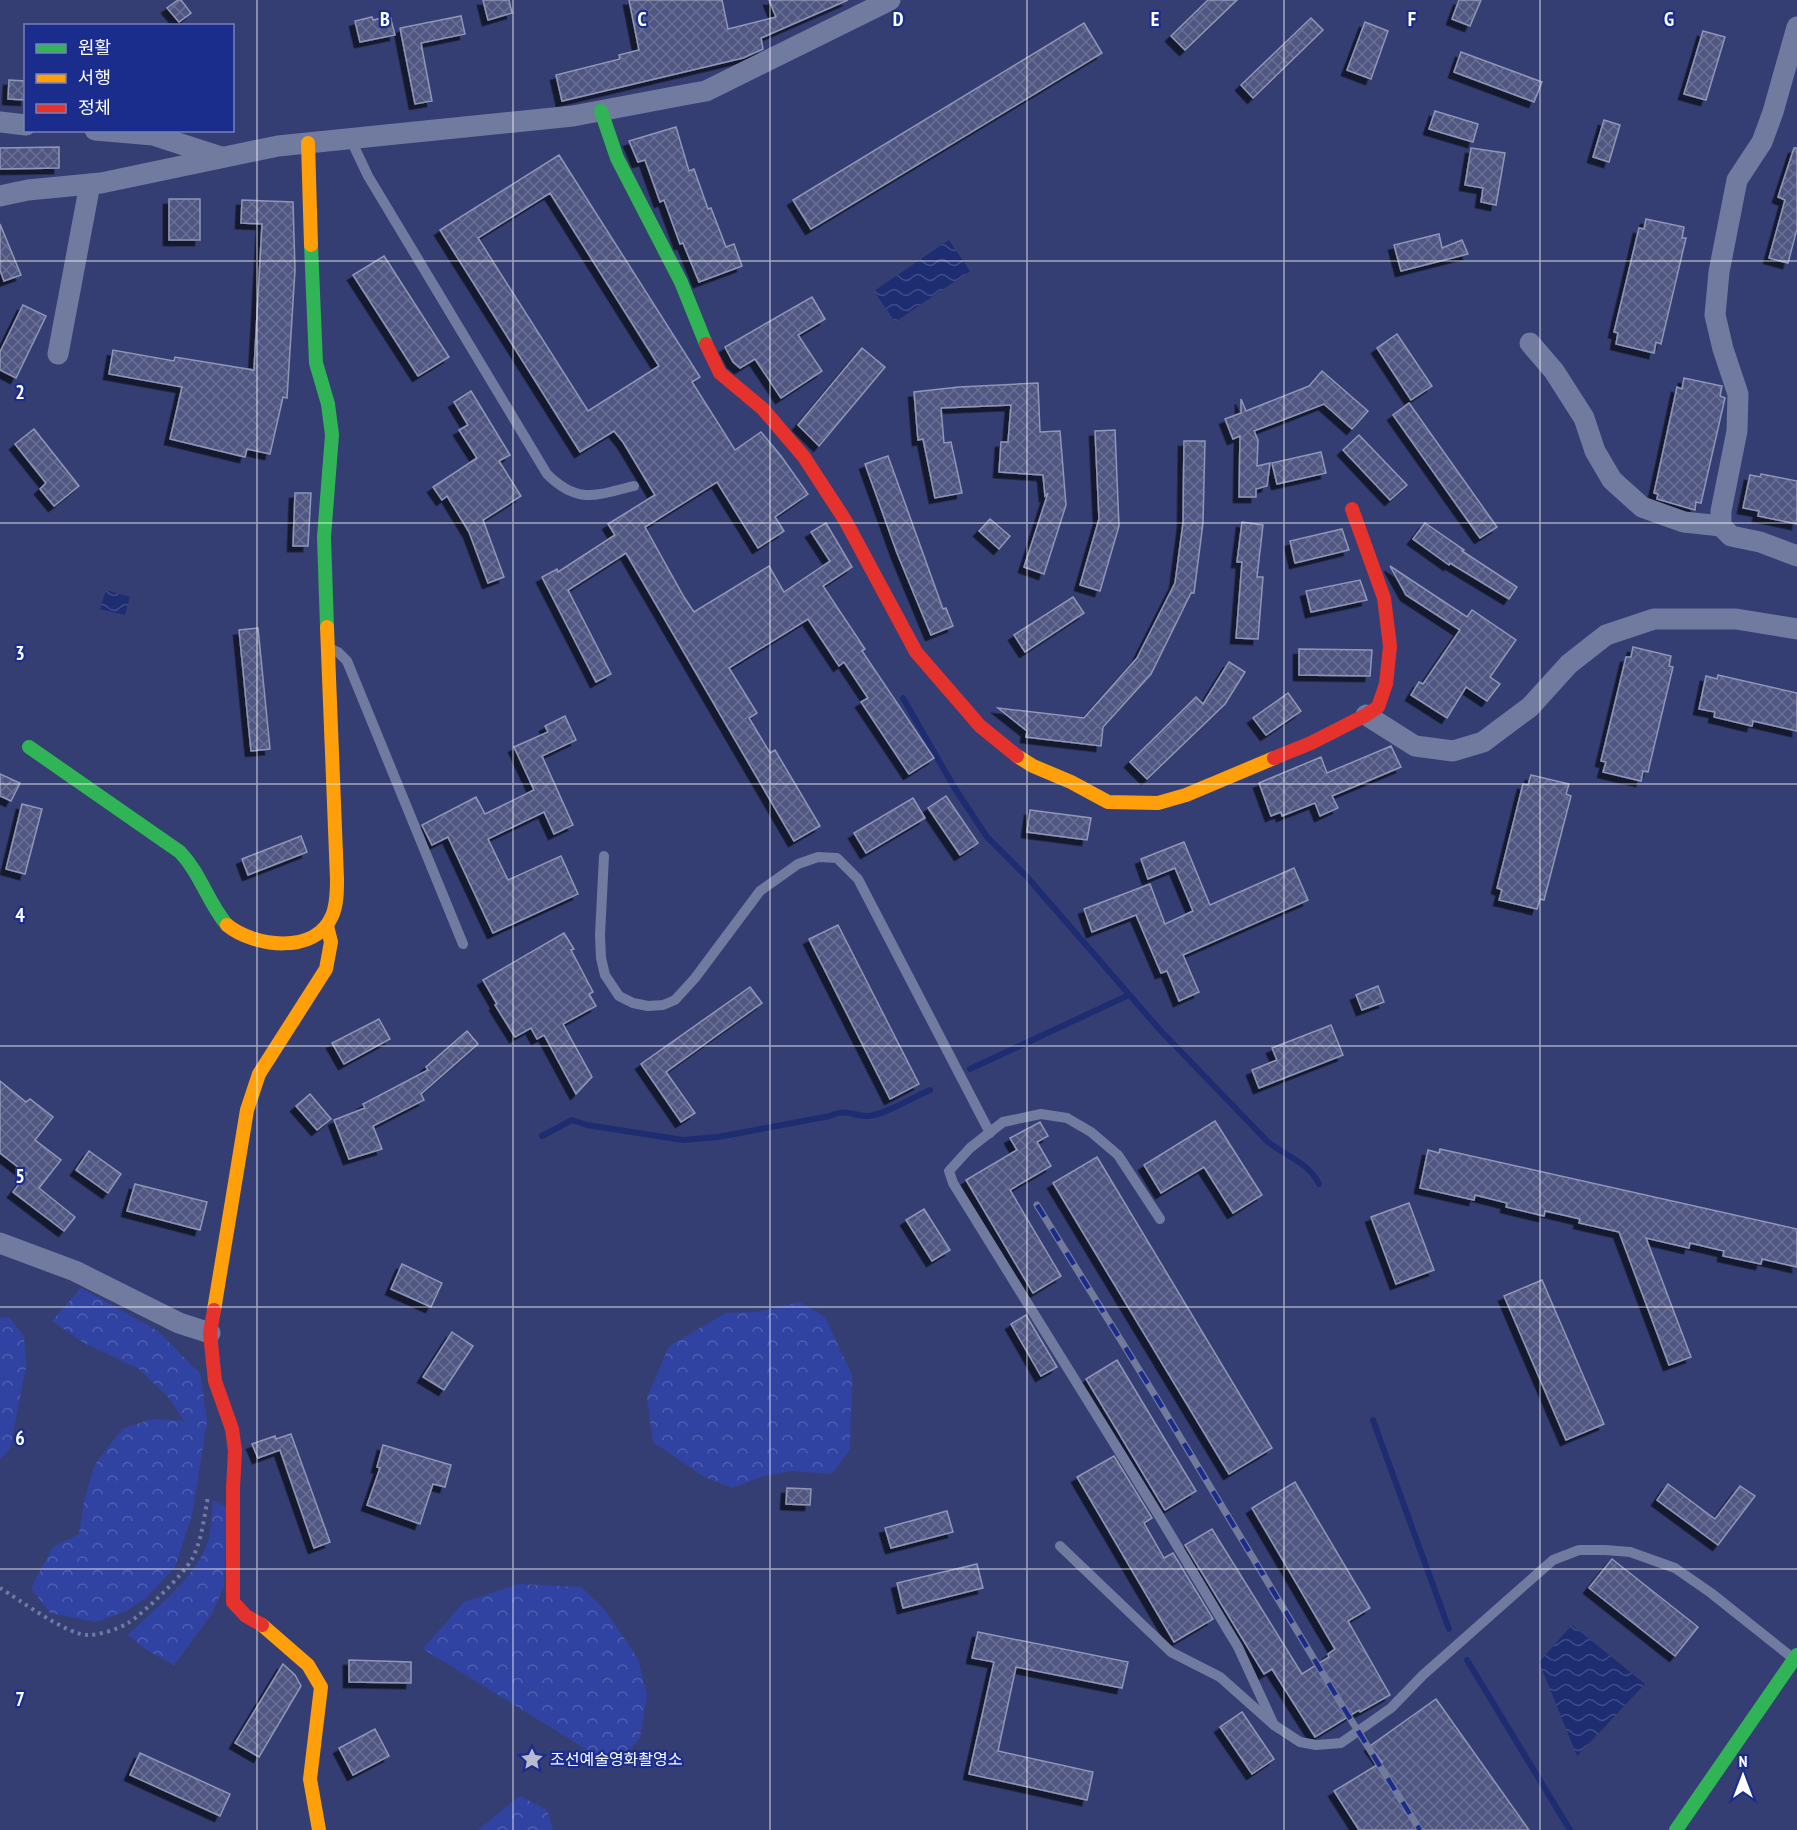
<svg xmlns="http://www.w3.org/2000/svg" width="1797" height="1830" viewBox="0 0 1797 1830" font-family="'PT Sans Narrow','Noto Sans KR',sans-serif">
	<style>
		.forest { fill: url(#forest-crowns) }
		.water { fill: url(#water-waves) }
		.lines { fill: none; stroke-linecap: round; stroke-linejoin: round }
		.stream { stroke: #1e2c72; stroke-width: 6 }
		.building { fill: url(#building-cross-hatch); stroke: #9096b5; stroke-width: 1.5; fill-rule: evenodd; filter: url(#shadow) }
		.path { stroke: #717a9f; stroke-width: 4; stroke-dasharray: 3 4.5; stroke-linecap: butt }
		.lane { stroke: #717a9f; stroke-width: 10 }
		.street { stroke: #717a9f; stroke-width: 21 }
		.fast { stroke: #30b455; stroke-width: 14 }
		.slow { stroke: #ff9f0a; stroke-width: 14 }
		.jam { stroke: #e5322d; stroke-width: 14 }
		.rail-casing { stroke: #727a9d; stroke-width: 7 }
		.rail { stroke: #1b2d8c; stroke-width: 4.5; stroke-dasharray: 14; stroke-linecap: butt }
		.grid { fill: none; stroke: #fff; stroke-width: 1.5; stroke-opacity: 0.55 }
		.labels { text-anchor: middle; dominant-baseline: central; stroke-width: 4.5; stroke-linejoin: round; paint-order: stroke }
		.poi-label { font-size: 16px; fill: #fff; stroke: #1b2d8c; text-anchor: start }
		.grid-label { font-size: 20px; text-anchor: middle; font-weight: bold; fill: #fff; stroke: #1b2d8c; stroke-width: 4.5; stroke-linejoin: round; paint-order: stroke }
	</style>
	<defs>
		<pattern id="forest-crowns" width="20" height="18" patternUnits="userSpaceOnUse" patternTransform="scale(1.5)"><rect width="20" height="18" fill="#3043a2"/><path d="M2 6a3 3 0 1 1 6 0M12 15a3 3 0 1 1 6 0" fill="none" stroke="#4f5fb0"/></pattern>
		<pattern id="water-waves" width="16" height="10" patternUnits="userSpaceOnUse" patternTransform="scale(1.5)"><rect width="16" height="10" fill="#1e2c72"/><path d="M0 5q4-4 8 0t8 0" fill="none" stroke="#404c87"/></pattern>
		<pattern id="building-cross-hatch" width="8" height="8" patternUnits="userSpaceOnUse" patternTransform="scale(1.5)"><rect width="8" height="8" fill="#4f5781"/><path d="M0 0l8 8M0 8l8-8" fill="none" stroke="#697094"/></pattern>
		<filter id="shadow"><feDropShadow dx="-5.5" dy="5.5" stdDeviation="0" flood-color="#0009"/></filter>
	</defs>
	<rect width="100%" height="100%" fill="#353e72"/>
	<g class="forest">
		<polygon points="81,1288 158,1331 201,1375 207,1421 192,1515 175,1567 146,1598 126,1611 96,1622 50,1613 31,1588 53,1547 79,1534 84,1502 94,1466 122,1429 152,1419 184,1421 169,1398 139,1369 84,1343 52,1321"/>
		<polygon points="800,1302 825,1317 852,1375 850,1449 832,1474 791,1471 760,1477 733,1488 704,1477 653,1442 647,1398 669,1346 726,1313 758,1312"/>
		<polygon points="9,1317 24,1336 26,1367 10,1449 0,1459 0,1318"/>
		<path d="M213,1500L227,1508L224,1587L211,1615L174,1665L148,1651L128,1635C154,1609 202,1573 209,1537C212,1525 212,1512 213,1500Z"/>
		<polygon points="519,1584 581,1587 605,1610 638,1659 647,1695 640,1737 617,1768 423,1649 464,1602"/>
		<polygon points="520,1796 547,1810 553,1830 478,1830"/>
	</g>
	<g class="water">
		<polygon points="949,240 970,271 895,322 874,291"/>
		<polygon points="106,590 130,597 125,615 100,609"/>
		<polygon points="1572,1625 1645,1684 1577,1756 1539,1662"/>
	</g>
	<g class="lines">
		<g class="stream">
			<path d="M903,698L954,787L987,837L1027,877L1160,1030L1268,1142C1287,1157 1308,1162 1319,1184"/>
			<polyline points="970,1069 1129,995"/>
			<path d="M542,1136L572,1120L587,1125L683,1140L718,1137L830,1116C846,1108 852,1116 868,1116C884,1115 914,1097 930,1090"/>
			<polyline points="1373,1420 1449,1629"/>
			<polyline points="1467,1660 1570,1830"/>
		</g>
	</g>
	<g class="building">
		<polygon points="178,0 181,0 191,13 179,22 167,8"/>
		<polygon points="483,0 509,0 512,13 488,20"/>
		<polygon points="629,0 722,0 728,29 776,17 769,0 848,0 761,38 763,49 743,58 562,101 556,75 620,59 619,55 639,50"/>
		<polygon points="1208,0 1237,0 1185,50 1171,36"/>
		<polygon points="1459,0 1481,0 1470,26 1452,19"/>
		<polygon points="390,16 395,35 360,42 355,21 372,17 373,20"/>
		<polygon points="461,16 465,34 421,43 432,101 415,104 400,28"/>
		<polygon points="1311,18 1323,30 1253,98 1241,85"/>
		<polygon points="1365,22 1388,31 1371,79 1347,70"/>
		<polygon points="1084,23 1102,53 811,229 793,200"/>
		<polygon points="1703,31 1725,37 1706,100 1684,94"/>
		<polygon points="1461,52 1542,82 1534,102 1454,72"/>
		<polygon points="9,80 26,81 26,100 8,99"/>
		<polygon points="1435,111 1478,124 1473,142 1429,129"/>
		<polygon points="1604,120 1620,125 1609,162 1593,157"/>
		<polygon points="676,127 689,171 694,169 708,209 711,208 726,247 734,244 742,266 699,282 683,243 680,244 664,200 660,202 645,160 638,162 629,141"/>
		<polygon points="59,147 59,168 0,169 0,148"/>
		<polygon points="1471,148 1505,153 1496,205 1481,202 1483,188 1465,185"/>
		<polygon points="1794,148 1797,148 1797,229 1788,263 1769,258 1785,200 1778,197"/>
		<path d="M559,155L700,377L692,382L735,450L761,432L781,456L808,494L775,517L784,531L758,548L717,482L645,527L684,597L694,612L769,566L784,592L830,561L811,532L826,523L852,567L823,586L865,649L862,651L934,758L909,774L861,702L868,698L844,662L839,666L808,619L729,668L757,713L749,718L770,753L775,750L820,826L794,841L626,553L568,590L611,674L596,682L542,577L557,569L558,572L615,535L608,524L655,495L623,442L614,431L580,452L440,230ZM550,193L659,366L588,411L478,238Z"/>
		<rect x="169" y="199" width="31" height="41"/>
		<polygon points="242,200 293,202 295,270 287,398 283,397 270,454 247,449 245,457 170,439 182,387 109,374 113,350 174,361 175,357 254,370 262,224 241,223"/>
		<polygon points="1646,219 1684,227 1682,238 1686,238 1661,344 1656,342 1654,353 1616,344 1618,333 1614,332 1639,228 1644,229"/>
		<polygon points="0,224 21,275 4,281 0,270"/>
		<polygon points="1439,234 1442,248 1462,240 1468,254 1401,271 1394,245"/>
		<polygon points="384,256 449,357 418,376 353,275"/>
		<polygon points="812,297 825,319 798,335 822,371 781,398 755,359 740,368 733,362 725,347"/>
		<polygon points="23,305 46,316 16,378 0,370 0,352"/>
		<polygon points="1397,334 1432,386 1411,400 1377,348"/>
		<polygon points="862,348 885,367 819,446 798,425"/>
		<polygon points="1322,371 1368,411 1352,429 1324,404 1254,431 1258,440 1257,466 1270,463 1267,486 1256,489 1256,497 1239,497 1240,436 1233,439 1225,419 1241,413 1241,399 1246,411 1309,386"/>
		<polygon points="1684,378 1722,386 1720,396 1725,398 1701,503 1696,502 1695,510 1657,499 1658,494 1654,493 1677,387 1682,389"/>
		<polygon points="1038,383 1040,432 1060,431 1066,505 1044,574 1024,567 1048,493 1045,496 1043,475 999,472 1001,442 1008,442 1011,405 941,408 944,443 951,442 962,493 935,498 923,439 918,440 914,392 959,387"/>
		<polygon points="471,391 510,455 499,461 521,496 483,520 504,577 488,583 469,532 447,496 442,500 433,487 477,458 459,430 468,425 454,402"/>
		<polygon points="1409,403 1497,527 1480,538 1393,415"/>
		<polygon points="34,429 79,486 54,506 40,489 46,483 15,444"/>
		<polygon points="1115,430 1119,526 1100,591 1080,585 1099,519 1095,431"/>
		<polygon points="1359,435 1407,485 1390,500 1343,450"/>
		<polygon points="1184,441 1205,441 1203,523 1194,593 1191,593 1151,674 1103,727 1101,746 1026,737 1027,731 998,708 1084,718 1137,658 1175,583 1183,523"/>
		<polygon points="1321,452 1326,473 1277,484 1272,463"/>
		<polygon points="888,456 943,609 946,608 953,626 931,635 897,553 865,464"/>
		<polygon points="1761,474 1797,481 1797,524 1758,516 1759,511 1743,508 1750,475 1760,477"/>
		<polygon points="295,493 311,493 308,546 293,546"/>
		<polygon points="990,519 1010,536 999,549 979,531"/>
		<polygon points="1242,522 1263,525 1257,577 1263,577 1258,639 1236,638 1242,562 1237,562"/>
		<polygon points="1425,523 1464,550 1462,551 1517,587 1509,599 1450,563 1449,565 1413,539"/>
		<polygon points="1342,529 1349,550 1295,563 1290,541"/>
		<polygon points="1390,566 1467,617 1472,610 1516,640 1490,677 1500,684 1487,701 1466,687 1447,718 1411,695 1419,682 1423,684 1460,630 1406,595"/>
		<polygon points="1360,580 1367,600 1311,612 1306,591"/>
		<polygon points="1073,597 1084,613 1025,652 1014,635"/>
		<polygon points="258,628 270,749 251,751 239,630"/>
		<polygon points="1633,647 1671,656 1669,666 1673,667 1648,772 1643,771 1641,781 1603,772 1606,762 1601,761 1626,657 1631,657"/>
		<polygon points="1299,649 1372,650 1370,676 1299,675"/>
		<polygon points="1229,662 1245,672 1225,704 1147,779 1130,762 1196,697 1203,704"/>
		<polygon points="1718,675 1797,693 1797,731 1753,721 1752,726 1714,717 1715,712 1699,709 1706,676 1717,679"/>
		<polygon points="1288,693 1301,711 1266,735 1253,718"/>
		<polygon points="565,716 576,740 542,756 573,825 554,834 544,812 488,839 508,880 561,856 578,894 493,933 448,837 432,845 422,825 476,797 485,814 534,790 514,747 548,732 545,726"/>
		<polygon points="1391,746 1401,767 1332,796 1338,808 1320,816 1315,803 1282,816 1281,812 1271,816 1259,783 1321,757 1327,773"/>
		<polygon points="0,774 20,783 11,801 0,796"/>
		<polygon points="1531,775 1569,784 1566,794 1571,796 1544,900 1540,899 1537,909 1499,900 1502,890 1497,888 1523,784 1528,785"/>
		<polygon points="946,796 978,843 960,855 928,808"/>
		<polygon points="913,798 925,818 866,853 854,833"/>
		<polygon points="22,804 42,809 25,874 6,869"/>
		<polygon points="1030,810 1091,818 1087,840 1027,832"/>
		<polygon points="301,836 307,852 248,875 242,859"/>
		<polygon points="1184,842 1210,905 1294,868 1308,900 1183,955 1199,992 1179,1001 1167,971 1161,973 1136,915 1092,932 1084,909 1150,884 1165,924 1193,911 1175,868 1148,879 1141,859"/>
		<polygon points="838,925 919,1084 890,1099 809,939"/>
		<polygon points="564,933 574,949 571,950 593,992 589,994 596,1006 563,1024 592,1077 576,1094 544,1035 537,1039 531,1028 515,1037 495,1005 497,1004 483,980"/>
		<polygon points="1378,986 1384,1002 1362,1010 1356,995"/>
		<polygon points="750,987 762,1003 666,1072 695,1113 681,1122 641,1064"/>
		<polygon points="379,1019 390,1039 344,1064 332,1043"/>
		<polygon points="1331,1025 1343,1055 1259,1088 1252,1070 1277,1060 1272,1048"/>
		<polygon points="467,1031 478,1044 421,1094 424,1100 373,1126 382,1149 349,1159 334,1120 365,1108 363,1104 428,1070 426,1067"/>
		<polygon points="0,1081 26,1102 30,1099 53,1117 35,1140 61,1160 39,1188 75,1217 64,1231 13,1192 27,1174 0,1153"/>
		<polygon points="310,1094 331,1119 317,1130 296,1106"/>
		<polygon points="1215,1121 1262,1195 1233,1213 1204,1167 1161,1193 1144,1165"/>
		<polygon points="1040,1122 1048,1136 1037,1142 1051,1166 1010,1190 1061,1276 1033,1293 966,1180 1017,1150 1010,1138"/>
		<polygon points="1440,1149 1797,1229 1797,1267 1762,1259 1761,1264 1723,1256 1724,1251 1690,1243 1689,1248 1646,1238 1691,1357 1669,1365 1619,1232 1579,1223 1580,1219 1563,1215 1545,1211 1544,1216 1506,1207 1507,1203 1475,1195 1474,1200 1420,1188 1428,1150 1439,1153"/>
		<polygon points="89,1151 121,1174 108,1193 76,1170"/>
		<polygon points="1097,1157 1272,1448 1229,1474 1053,1183"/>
		<polygon points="135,1184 207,1202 200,1230 127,1211"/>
		<polygon points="1409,1203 1434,1270 1396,1284 1371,1217"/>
		<polygon points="924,1209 950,1250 932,1261 906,1220"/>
		<polygon points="402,1264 442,1283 431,1307 391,1289"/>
		<polygon points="1542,1280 1604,1424 1566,1440 1504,1296"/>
		<polygon points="1026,1315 1057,1367 1041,1376 1011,1324"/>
		<polygon points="452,1332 473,1346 444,1390 423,1377"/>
		<polygon points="1117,1360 1196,1491 1165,1510 1086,1379"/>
		<polygon points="291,1434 330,1542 314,1548 280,1450 258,1458 252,1444 275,1436 276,1439"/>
		<polygon points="383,1445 451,1465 445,1487 433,1484 420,1524 367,1505 380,1468 377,1467"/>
		<polygon points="1114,1456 1152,1518 1144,1523 1164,1558 1173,1553 1213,1619 1174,1642 1077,1477"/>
		<polygon points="1295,1482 1370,1608 1348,1621 1390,1695 1360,1712 1359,1710 1315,1737 1272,1669 1264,1674 1185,1545 1212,1529 1302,1674 1329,1657 1328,1654 1335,1649 1252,1508"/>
		<polygon points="1668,1484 1715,1519 1740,1486 1755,1496 1718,1545 1657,1500"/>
		<polygon points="787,1488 811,1489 810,1505 786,1504"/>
		<polygon points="947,1511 953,1532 891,1548 885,1528"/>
		<polygon points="1612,1559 1698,1627 1675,1656 1589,1588"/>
		<polygon points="977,1564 983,1588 903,1608 897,1583"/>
		<polygon points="978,1632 1128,1662 1122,1688 1016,1667 998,1751 1093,1772 1087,1800 969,1774 994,1662 972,1658"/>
		<polygon points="349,1660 411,1662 411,1683 349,1682"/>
		<polygon points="283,1664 295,1675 301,1686 259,1757 235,1743"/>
		<polygon points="1436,1699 1529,1830 1359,1830 1334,1791 1382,1762 1370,1746"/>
		<polygon points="1242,1712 1274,1759 1252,1774 1220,1727"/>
		<polygon points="375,1729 389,1756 353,1775 339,1748"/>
		<polygon points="140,1753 230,1794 220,1816 130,1775"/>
	</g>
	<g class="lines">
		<path class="path" d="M0,1588C20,1600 67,1635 88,1635C100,1635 118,1629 128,1623C143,1614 183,1575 192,1559C202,1540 204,1517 208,1497"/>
		<g class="lane">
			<path d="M350,138L368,176L547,474C578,505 596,495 634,486"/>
			<polyline points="331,649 338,652 347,661 463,944"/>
			<polyline points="604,856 600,935 601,958 605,975 619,996 633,1003 648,1006 663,1005 675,1000 695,978 760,891 798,864 818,857 837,858 858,879 990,1133"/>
			<polyline points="1160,1219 1118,1155 1091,1132 1067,1118 1041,1114 1003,1122 970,1148 949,1171 953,1183 1158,1514 1238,1647 1274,1725"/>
			<polyline points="1060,1546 1171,1652 1220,1677 1274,1725 1300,1742 1316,1745 1341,1743 1391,1708 1423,1675 1553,1560 1579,1550 1605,1550 1630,1552 1675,1568 1711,1593 1794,1659"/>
		</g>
		<g class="street">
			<polyline points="1797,27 1773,112 1762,142 1737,180 1719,272 1715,315 1723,349 1738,394 1737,431 1721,511 1721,526 1731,536 1760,542 1797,556"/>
			<polyline points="0,122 26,125"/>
			<polyline points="95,130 153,135 221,157"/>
			<polyline points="0,196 28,190 101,183 278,146 573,116 689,94 706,91 890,0"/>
			<polyline points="1530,343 1554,371 1584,418 1595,451 1612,480 1642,507 1684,522 1721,526"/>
			<polyline points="58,354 90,184"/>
			<polyline points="1366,715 1415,746 1453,751 1483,742 1530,707 1569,664 1606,635 1654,619 1736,619 1797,629"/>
			<polyline points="0,1243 75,1271 179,1323 210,1333"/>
		</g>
		<g class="fast">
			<polyline points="601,111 617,158 681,282 706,344"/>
			<polyline points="311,245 316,363 328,404 332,435 324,537 327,627"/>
			<path d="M29,747L180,852C201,874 208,903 227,925"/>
			<polyline points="1676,1830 1797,1655"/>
		</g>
		<g class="slow">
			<polyline points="308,143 311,245"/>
			<polyline points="1017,756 1033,766 1071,782 1108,802 1158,803 1186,795 1274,758"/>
			<path d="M227,925C254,947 315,955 332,916C337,905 337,891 337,879L327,627"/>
			<polyline points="214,1310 247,1110 259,1074 326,969 331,942 327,926"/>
			<polyline points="262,1625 308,1665 321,1687 310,1779 319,1830"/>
		</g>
		<g class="jam">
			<polyline points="706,344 720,373 763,409 804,457 845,520 916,652 980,726 1017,756"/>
			<polyline points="1274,758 1311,743 1366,715 1378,707 1386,684 1390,646 1384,598 1352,509"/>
			<polyline points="214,1310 210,1333 215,1381 232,1429 235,1451 233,1488 233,1602 246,1616 262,1625"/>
		</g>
		<g class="rail-casing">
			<polyline id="rail" points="1037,1205 1156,1397 1343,1707 1420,1830"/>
		</g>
		<use href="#rail" class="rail"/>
	</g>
	<path class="grid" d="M257,0V1830M513,0V1830M770,0V1830M1027,0V1830M1284,0V1830M1540,0V1830M0,261H1797M0,523H1797M0,784H1797M0,1046H1797M0,1307H1797M0,1569H1797"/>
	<defs>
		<g id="sight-bare" transform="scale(1.8)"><path d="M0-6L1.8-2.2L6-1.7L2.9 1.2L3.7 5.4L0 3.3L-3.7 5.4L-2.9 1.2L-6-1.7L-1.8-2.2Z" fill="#b8bbce" stroke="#1b2d8c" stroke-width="2.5" paint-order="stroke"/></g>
	</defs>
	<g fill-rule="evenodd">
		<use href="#sight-bare" x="532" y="1759"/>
	</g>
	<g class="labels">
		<g class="poi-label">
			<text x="550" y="1759">조선예술영화촬영소</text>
		</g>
	</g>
	<g class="grid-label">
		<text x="385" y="26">B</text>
		<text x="642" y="26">C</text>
		<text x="898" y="26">D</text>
		<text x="1155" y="26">E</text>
		<text x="1412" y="26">F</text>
		<text x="1669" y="26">G</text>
		<text x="20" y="399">2</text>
		<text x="20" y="660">3</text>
		<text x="20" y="922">4</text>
		<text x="20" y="1183">5</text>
		<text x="20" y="1445">6</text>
		<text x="20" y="1706">7</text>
	</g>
	<rect x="24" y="24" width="210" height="108" fill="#1b2d8c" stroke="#7681ba" stroke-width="1.5"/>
	<rect x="36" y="44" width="30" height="9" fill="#30b455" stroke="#7681ba" stroke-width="1.5"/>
	<text x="78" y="54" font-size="18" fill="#ffffff">원활</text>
	<rect x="36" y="74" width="30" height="9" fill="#ff9f0a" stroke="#7681ba" stroke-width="1.5"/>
	<text x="78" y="84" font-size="18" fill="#ffffff">서행</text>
	<rect x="36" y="104" width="30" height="9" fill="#e5322d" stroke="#7681ba" stroke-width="1.5"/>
	<text x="78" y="114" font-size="18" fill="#ffffff">정체</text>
	<g transform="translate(1743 1776)" stroke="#1b2d8c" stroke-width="4.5" paint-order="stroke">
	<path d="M0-4.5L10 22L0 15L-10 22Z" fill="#ffffff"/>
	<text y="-9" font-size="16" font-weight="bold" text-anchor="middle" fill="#ffffff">N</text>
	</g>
</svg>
